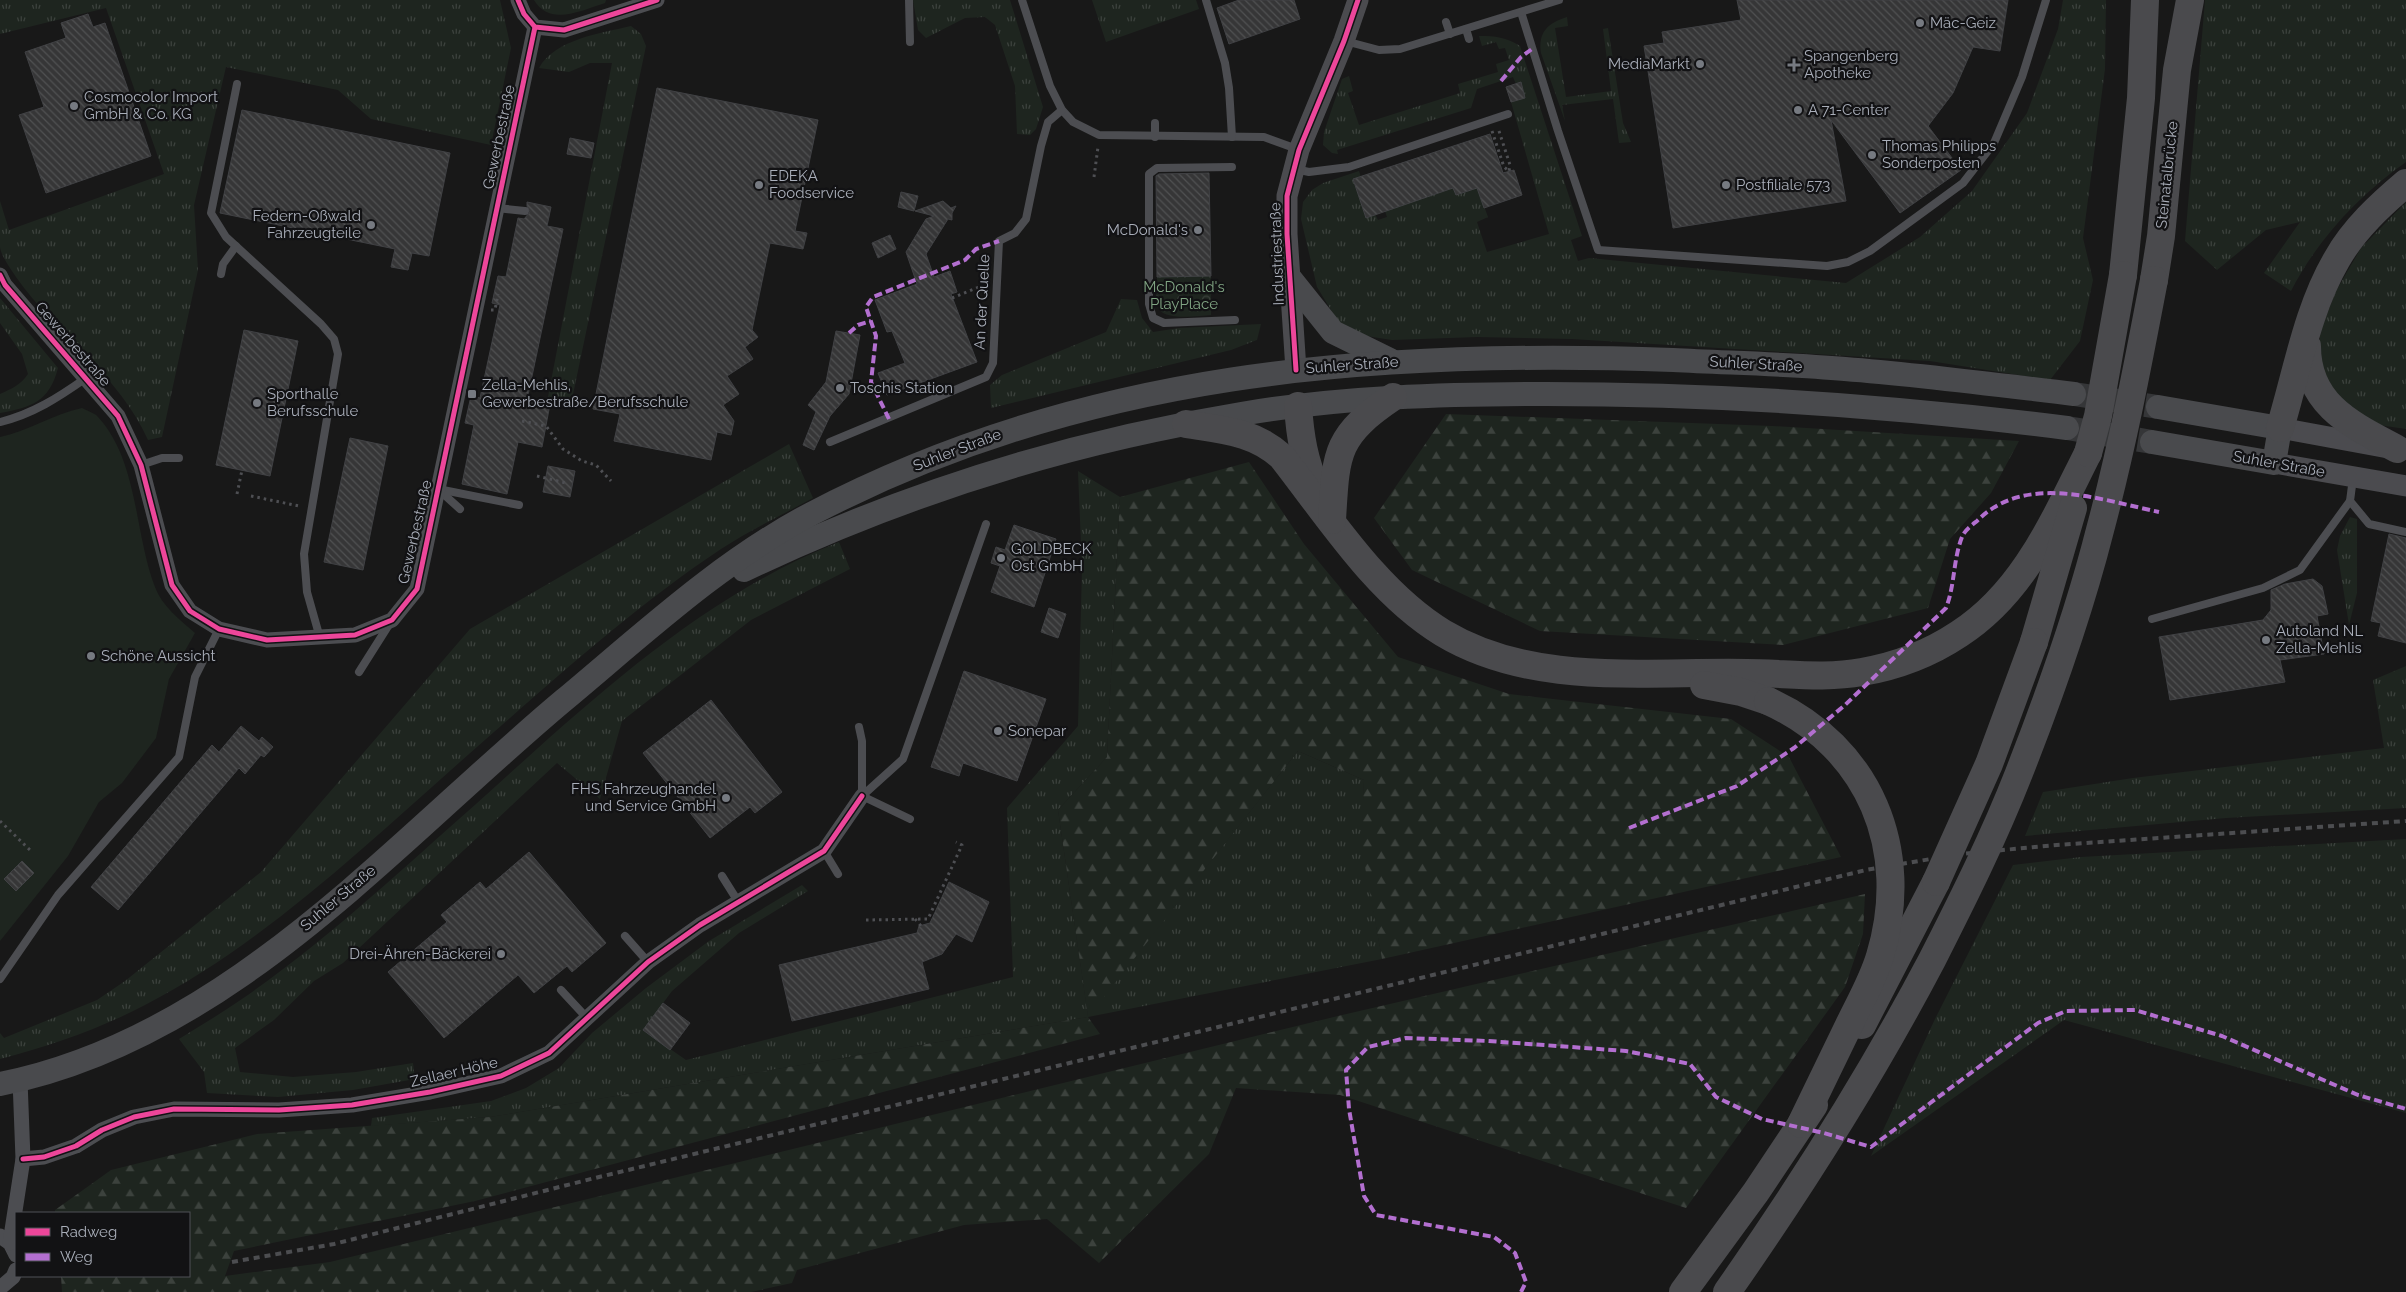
<svg xmlns="http://www.w3.org/2000/svg" width="2406" height="1292" viewBox="0 0 2406 1292" font-family="Raleway,sans-serif">
	<style>
		.grass { fill: url(#grass-tufts) }
		.forest { fill: url(#forest-firs) }
		.park { fill: url(#park-crowns) }
		.garden { fill: #1e251f }
		.building { fill: url(#building-back-hatch); stroke: #404144 }
		.lines { fill: none; stroke-linecap: round; stroke-linejoin: round }
		.primary-tunnel { stroke: #353638; stroke-width: 24; stroke-dasharray: 24 12; stroke-linecap: butt }
		.path { stroke: #4e4f53; stroke-width: 3; stroke-dasharray: 2.5 4; stroke-linecap: butt }
		.lane { stroke: #4c4d51; stroke-width: 8 }
		.street { stroke: #4c4d51; stroke-width: 15 }
		.secondary { stroke: #4b4b4f; stroke-width: 21 }
		.primary { stroke: #494a4d; stroke-width: 24 }
		.highway { stroke: #4a4a4d; stroke-width: 28 }
		.rail { stroke: #4c4d50; stroke-width: 4; stroke-dasharray: 6 5; stroke-linecap: butt }
		.highway-bridge { stroke: #4a4a4d; stroke-width: 28 }
		.quiet { stroke: #b36fd0; stroke-width: 4; stroke-dasharray: 8 4; stroke-linecap: butt }
		.cycleway-casing { stroke: #121214; stroke-width: 8 }
		.cycleway { stroke: #ed469a; stroke-width: 5 }
		.poi-dot { fill: #767a81; stroke: #121214; stroke-width: 2 }
		.labels { text-anchor: middle; dominant-baseline: central; stroke-width: 4.5; stroke-linejoin: round; paint-order: stroke }
		.poi-label { font-size: 15px; fill: #a9aeb9; stroke: #121214; text-anchor: start }
		.street-label { font-size: 15px; fill: #a9aeb9; stroke: #121214 }
		.park-label { font-size: 15px; fill: #80a483; stroke: #121214 }
	</style>
	<defs>
		<pattern id="grass-tufts" width="24" height="20" patternUnits="userSpaceOnUse" patternTransform="scale(1.25)"><rect width="24" height="20" fill="#1e251f"/><path d="M3 7l-1-3M5 7V3M7 7l1-3M15 17l-1-3M17 17v-4M19 17l1-3" fill="none" stroke="#3c423d"/></pattern>
		<pattern id="forest-firs" width="22" height="20" patternUnits="userSpaceOnUse" patternTransform="scale(1.25)"><rect width="22" height="20" fill="#1e251f"/><path d="M5 1l3.5 6h-7zM16 11l3.5 6h-7z" fill="#3c423d"/></pattern>
		<pattern id="park-crowns" width="20" height="18" patternUnits="userSpaceOnUse" patternTransform="scale(1.25)"><rect width="20" height="18" fill="#1e251f"/><path d="M2 6a3 3 0 1 1 6 0M12 15a3 3 0 1 1 6 0" fill="none" stroke="#3c423d"/></pattern>
		<pattern id="building-back-hatch" width="6" height="6" patternUnits="userSpaceOnUse" patternTransform="scale(1.25)"><rect width="6" height="6" fill="#363637"/><path d="M-1 5l2 2M0 0l6 6M5-1l2 2" fill="none" stroke="#505152"/></pattern>
	</defs>
	<rect width="100%" height="100%" fill="#181818"/>
	<g class="grass">
		<path d="M0,0H500L511,48L491,145L371,119L338,90L226,67L194,205L198,270L162,437L148,440C120,376 56,334 16,277C11,269 1,256 0,247C0,232 0,215 0,201L9,230L164,174L106,8L0,34Z"/>
		<path d="M534,0H606L605,3C582,10 550,27 534,0Z"/>
		<polygon points="913,0 1010,0 1043,107 1036,129 1030,135 1017,134 1015,86 995,25 985,17 965,18 926,38 918,30"/>
		<polygon points="1092,0 1196,0 1199,9 1106,42"/>
		<path d="M2063,0H2106L2105,69L2083,238L2093,280L2080,341L2050,380L1930,361L1572,339L1477,337L1392,340L1360,335L1339,323L1317,287L1301,219L1303,202L1312,190L1323,183L1359,171L1361,177L1353,180L1366,218L1375,214L1378,220L1387,217L1385,211L1453,188L1456,195L1465,192L1475,182L1488,217L1477,222L1487,252L1549,234L1511,102L1525,97L1521,83L1516,84L1513,77L1477,89L1471,108L1337,150L1338,154L1332,153L1323,145L1324,132L1342,79L1349,76L1353,91L1348,93L1359,125L1460,93L1458,84L1498,72L1496,64L1509,60L1505,48L1499,49L1496,42L1482,46L1479,36C1495,36 1506,37 1520,46L1582,236L1571,240L1578,261L1589,258L1846,283L1920,237L1972,191L2027,113L2058,29Z"/>
		<path d="M2205,0H2406V162C2359,195 2317,240 2291,291L2264,273L2300,222L2266,230L2217,270L2185,241Z"/>
		<path d="M1567,17L1568,26L1555,28L1566,97L1611,91L1603,29L1608,28L1623,123L1631,142L1619,143L1613,99L1562,105L1565,121L1541,53C1538,32 1548,23 1567,17Z"/>
		<path d="M631,26L641,34L646,46L571,404L548,397L612,63H590L569,72L539,68C555,39 602,33 631,26Z"/>
		<polygon points="2406,202 2406,429 2372,424 2344,410 2320,369 2320,332 2336,291 2361,248"/>
		<path d="M0,298L58,368C49,402 32,407 0,413V394C11,389 21,385 28,374L22,354L0,323Z"/>
		<polygon points="1121,299 1137,300 1142,318 1153,332 1179,328 1261,324 1257,340 1231,350 991,408 990,385 1002,375 1106,332"/>
		<path d="M789,444L813,498C782,515 750,530 721,549C632,608 549,684 469,754C368,843 265,943 145,1005C102,1028 47,1047 0,1059V1033L4,1038L97,1000L125,981L261,872L470,629Z"/>
		<polygon points="1078,471 1120,497 1107,757 1058,810 1088,1016 1298,751 1364,780 1362,845 1382,959 1088,1017 490,1117 371,1126 372,1118 491,1101 526,1088 559,1068 592,1033 646,988 709,941 802,885 808,891 739,933 672,991 643,1030 686,1060 1013,977 1007,808 1078,726 1082,568"/>
		<polygon points="2350,517 2357,519 2357,593 2349,625 2337,550 2340,536"/>
		<path d="M839,542L850,569L751,620L622,721L600,799L557,763L343,963L314,981L274,1020L235,1048L240,1072L293,1077L356,1072L413,1063L415,1079L353,1090L278,1097L207,1093L204,1072L179,1039C200,1026 222,1013 242,999C326,941 400,871 476,804C586,705 699,597 839,542Z"/>
		<polygon points="2406,666 2406,808 2226,818 2025,836 2043,792 2133,778 2384,748 2373,680"/>
		<polygon points="2406,839 2406,1113 2064,1020 1871,1156 1935,1019 2013,865 2081,857"/>
	</g>
	<g class="forest">
		<polygon points="1446,414 1772,426 2019,441 1991,493 1950,539 1928,608 1783,645 1540,631 1412,570 1374,518"/>
		<polygon points="1249,462 1304,544 1398,657 1509,694 1731,719 1789,757 1841,857 1382,959 1361,845 1364,780 1298,751 1088,1017 1100,1034 475,1201 234,1251 225,1276 330,1262 1338,1016 1865,894 1863,934 1845,987 1686,1208 1340,1095 1236,1088 1209,1154 1099,1263 1047,1219 964,1225 797,1270 792,1283 751,1292 62,1292 61,1276 189,1276 189,1213 55,1213 55,1210 111,1170 257,1134 490,1117 1088,1017 1058,810 1107,757 1120,497"/>
	</g>
	<path class="park" d="M1211,276V315C1197,316 1161,322 1157,305C1155,296 1157,286 1157,277Z"/>
	<path class="garden" d="M82,408C87,411 95,413 98,417C139,462 134,533 155,587C162,606 180,620 195,633L169,679L156,738L122,783L99,802L68,856L0,941V437C29,431 53,414 82,408Z"/>
	<g class="building">
		<polygon points="1239,0 1294,0 1300,19 1229,44 1217,8"/>
		<polygon points="1737,0 2008,0 2000,51 1973,47 1953,93 1928,126 1961,170 1900,213 1831,120 1846,201 1673,228 1644,46 1664,43 1662,32 1741,20"/>
		<polygon points="88,14 93,27 105,23 151,156 46,193 19,115 44,107 25,52 66,38 61,23"/>
		<polygon points="1521,82 1525,98 1511,102 1506,87"/>
		<polygon points="657,88 818,120 795,231 807,233 803,249 770,243 752,330 758,337 745,347 753,359 727,376 739,394 723,405 734,421 731,435 717,432 711,460 614,441 620,414 593,409"/>
		<polygon points="242,110 450,153 429,256 412,253 408,270 391,267 395,249 220,213"/>
		<polygon points="1490,134 1503,173 1514,170 1522,195 1484,208 1477,188 1456,195 1453,188 1366,218 1353,179"/>
		<polygon points="570,138 594,143 591,158 567,154"/>
		<polygon points="1209,173 1211,276 1157,277 1156,176 1159,174"/>
		<polygon points="901,192 918,196 914,211 898,207"/>
		<polygon points="943,201 951,208 956,206 952,213 952,220 948,219 926,254 934,277 950,271 957,292 951,294 977,362 887,395 878,373 905,363 892,331 887,332 875,300 917,284 906,252 926,219 934,216 915,211"/>
		<polygon points="527,202 551,207 547,226 563,229 527,400 550,404 542,447 518,442 507,494 462,484 474,425 465,423 471,396 480,398 500,305 492,303 498,276 506,277 518,218 524,219 530,212 527,206"/>
		<polygon points="890,235 896,249 878,258 872,243"/>
		<polygon points="244,330 298,341 270,476 216,465"/>
		<polygon points="836,331 860,335 849,394 830,416 814,450 803,445 816,412 808,405 826,382"/>
		<polygon points="350,438 388,446 363,570 324,562"/>
		<polygon points="548,466 575,471 570,497 543,492"/>
		<polygon points="1014,525 1056,539 1034,607 991,592 1000,566 991,563 996,547 1005,550"/>
		<polygon points="2389,534 2406,538 2406,643 2378,636 2381,623 2371,621"/>
		<polygon points="2313,579 2322,586 2328,614 2317,616 2324,654 2280,660 2285,682 2170,700 2159,637 2263,620 2271,610 2271,590 2285,584"/>
		<polygon points="1049,608 1066,614 1058,638 1041,632"/>
		<polygon points="964,671 1046,699 1017,781 963,763 959,776 931,767"/>
		<polygon points="711,700 782,792 755,813 750,807 710,838 643,753"/>
		<polygon points="241,726 259,741 262,737 273,747 264,757 261,755 245,774 239,768 118,910 91,887 212,745 219,752"/>
		<polygon points="529,852 606,943 572,972 567,966 534,993 518,975 444,1038 388,972 447,922 441,915 480,882 486,889"/>
		<polygon points="22,861 34,873 16,891 4,879"/>
		<polygon points="949,882 989,902 972,942 956,934 942,954 922,962 929,989 792,1021 779,965 917,933 919,926 930,923"/>
		<polygon points="663,1003 690,1023 670,1050 643,1030"/>
	</g>
	<g class="lines">
		<g class="primary-tunnel">
			<polyline points="2074,394 2158,407"/>
			<polyline points="2067,428 2152,442"/>
		</g>
		<g class="path">
			<polyline points="1492,131 1504,167 1509,171"/>
			<polyline points="1499,131 1510,165 1509,171"/>
			<polyline points="1094,177 1098,147"/>
			<polyline points="952,298 984,285"/>
			<polyline points="491,310 495,310 498,294"/>
			<polyline points="522,421 546,426 563,449 582,461 596,465 611,481"/>
			<polyline points="537,476 566,483"/>
			<polyline points="237,494 242,470"/>
			<polyline points="251,496 299,506"/>
			<polyline points="0,821 30,850"/>
			<polyline points="915,919 921,926"/>
			<polyline points="866,920 928,919 962,845 956,842"/>
		</g>
		<g class="lane">
			<polyline points="909,0 910,42"/>
			<polyline points="1022,0 1050,86 1062,110 1073,122 1099,135 1264,137 1297,149"/>
			<polyline points="1206,0 1225,63 1229,88 1232,137"/>
			<polyline points="1521,12 1558,131 1598,250 1827,266 1848,262 1870,251 1963,183 1994,143 2022,77 2046,0"/>
			<polyline points="1446,22 1450,34"/>
			<polyline points="1466,29 1469,39"/>
			<polyline points="1345,41 1379,50 1400,49 1559,0"/>
			<polyline points="237,84 211,213 226,237 321,324 334,339 338,354 304,554 307,592 320,638"/>
			<polyline points="1155,123 1155,137"/>
			<polyline points="1232,167 1157,168 1149,174 1149,304 1153,318 1164,323 1235,320"/>
			<polyline points="1295,169 1309,172 1349,167 1508,114"/>
			<polyline points="497,208 525,211"/>
			<polyline points="221,274 223,264 236,246"/>
			<path d="M0,422C33,414 59,397 86,378"/>
			<polyline points="830,442 986,377 993,363 999,241 1015,233 1026,219 1041,146 1048,122 1062,110"/>
			<polyline points="141,465 162,458 179,458"/>
			<polyline points="2353,478 2350,501 2369,524 2406,532"/>
			<polyline points="438,489 519,505"/>
			<polyline points="439,490 460,509"/>
			<polyline points="2152,619 2263,588 2300,570 2350,501"/>
			<polyline points="359,672 390,623"/>
			<polyline points="859,727 862,741 862,796"/>
			<polyline points="862,796 903,759 986,524"/>
			<polyline points="862,796 910,819"/>
			<polyline points="824,851 838,874"/>
			<polyline points="722,876 739,903"/>
			<polyline points="625,936 648,962"/>
			<polyline points="0,979 58,895 179,757 195,677 219,629"/>
			<polyline points="561,990 586,1017"/>
		</g>
		<g class="street">
			<polyline points="518,0 524,14 535,27 564,30 657,0"/>
			<polyline points="0,275 5,285 118,416 141,465 172,585 190,611 219,629 267,640 355,635 392,620 417,589 535,27"/>
			<polyline points="23,1159 44,1157 76,1146 102,1130 134,1117 174,1109 279,1110 352,1105 430,1092 501,1076 549,1053 648,962 700,925 824,851 862,796"/>
			<polyline points="0,1236 10,1243 16,1255"/>
			<polyline points="10,1243 23,1159 20,1080"/>
			<polyline points="0,1288 13,1277 16,1270"/>
		</g>
		<g class="secondary">
			<polyline points="1296,370 1287,234 1287,196 1299,150 1344,41 1358,0"/>
			<polyline points="2280,428 2383,447"/>
			<polyline points="2274,463 2406,486"/>
		</g>
		<g class="primary">
			<polyline points="1289,277 1333,332 1390,360"/>
			<polyline points="2152,442 2274,463 2280,428 2158,407"/>
			<path d="M744,570C901,495 1069,442 1241,414C1341,397 1444,394 1546,394C1720,394 1894,406 2067,428"/>
			<path d="M0,1084C228,1039 393,843 564,700C642,635 720,562 811,514C1082,372 1372,349 1673,360C1730,363 1788,364 1845,369C1922,375 1998,385 2074,394"/>
		</g>
		<g class="highway">
			<polyline points="2123,275 2141,98 2145,0"/>
			<polyline points="2154,280 2161,236 2177,70 2190,0"/>
			<path d="M2307,346C2307,405 2352,425 2397,449"/>
			<path d="M1298,406C1300,435 1304,462 1317,489"/>
			<path d="M1186,424C1221,430 1254,431 1282,457C1329,517 1377,593 1443,633C1533,687 1646,671 1747,673C1785,673 1824,679 1862,672C1897,666 1929,654 1959,634C2024,592 2054,520 2088,453"/>
			<path d="M2280,428C2297,372 2307,310 2337,259C2354,229 2380,205 2406,183"/>
			<path d="M1332,520C1336,453 1335,436 1393,397"/>
			<polyline points="2034,642 2073,508"/>
			<polyline points="1704,685 1741,692 1768,701"/>
			<polyline points="1862,1025 1936,882"/>
			<polyline points="1683,1292 1756,1192 1814,1105"/>
		</g>
		<polyline class="rail" points="232,1262 334,1244 595,1178 1866,870 1960,854 2057,845 2406,821"/>
		<g class="highway-bridge">
			<polyline points="2088,453 2098,416 2123,275"/>
			<path d="M1768,701C1870,747 1912,850 1880,956C1873,980 1860,1002 1849,1025C1833,1058 1817,1091 1801,1124"/>
			<polyline points="1936,882 1989,764 2034,642"/>
			<path d="M1727,1292C1802,1185 1871,1076 1932,960C1963,899 1994,837 2019,773C2050,694 2079,613 2100,530C2122,448 2138,364 2154,280"/>
		</g>
		<g class="quiet">
			<polyline points="1501,81 1521,57 1532,49"/>
			<polyline points="849,333 858,325 871,321"/>
			<polyline points="889,419 871,382 876,336 866,307 873,297 965,260 976,249 999,241"/>
			<path d="M1629,828L1737,786L1794,748L1845,705L1946,608C1955,585 1953,560 1962,537C1964,531 1972,525 1977,521C2025,472 2101,500 2159,512"/>
			<polyline points="1521,1292 1526,1282 1515,1253 1494,1237 1376,1215 1364,1196 1349,1109 1346,1070 1368,1047 1406,1038 1488,1041 1626,1051 1690,1064 1716,1097 1762,1119 1824,1133 1871,1147 2038,1023 2066,1011 2135,1010 2222,1036 2358,1095 2406,1109"/>
		</g>
		<g class="cycleway-casing">
			<g id="cycleway">
				<polyline points="518,0 524,14 535,27 564,30 657,0"/>
				<polyline points="0,275 5,285 118,416 141,465 172,585 190,611 219,629 267,640 355,635 392,620 417,589 535,27"/>
				<polyline points="1296,370 1287,234 1287,196 1299,150 1344,41 1358,0"/>
				<polyline points="23,1159 44,1157 76,1146 102,1130 134,1117 174,1109 279,1110 352,1105 430,1092 501,1076 549,1053 648,962 700,925 824,851 862,796"/>
			</g>
		</g>
		<use href="#cycleway" class="cycleway"/>
	</g>
	<g class="poi-dot">
		<circle cx="1920" cy="23" r="5"/>
		<circle cx="1700" cy="64" r="5"/>
		<path d="M1791.5 57.5h5v5h5v5h-5v5h-5v-5h-5v-5h5z"/>
		<circle cx="74" cy="106" r="5"/>
		<circle cx="1798" cy="110" r="5"/>
		<circle cx="1872" cy="155" r="5"/>
		<circle cx="759" cy="185" r="5"/>
		<circle cx="1726" cy="185" r="5"/>
		<circle cx="371" cy="225" r="5"/>
		<circle cx="1198" cy="230" r="5"/>
		<circle cx="840" cy="388" r="5"/>
		<rect x="467" y="389" width="10" height="10" rx="2.5"/>
		<circle cx="257" cy="403" r="5"/>
		<circle cx="1001" cy="558" r="5"/>
		<circle cx="2266" cy="640" r="5"/>
		<circle cx="91" cy="656" r="5"/>
		<circle cx="998" cy="731" r="5"/>
		<circle cx="726" cy="798" r="5"/>
		<circle cx="501" cy="954" r="5"/>
	</g>
	<g class="labels">
		<g class="poi-label">
			<text x="1930" y="23">Mäc-Geiz</text>
			<text x="1804" y="56">Spangenberg<tspan x="1804" dy="17">Apotheke</tspan></text>
			<text x="1690" y="64" text-anchor="end">MediaMarkt</text>
			<text x="84" y="97">Cosmocolor Import<tspan x="84" dy="17">GmbH &amp; Co. KG</tspan></text>
			<text x="1808" y="110">A 71-Center</text>
			<text x="1882" y="146">Thomas Philipps<tspan x="1882" dy="17">Sonderposten</tspan></text>
			<text x="769" y="176">EDEKA<tspan x="769" dy="17">Foodservice</tspan></text>
			<text x="1736" y="185">Postfiliale 573</text>
			<text x="361" y="216" text-anchor="end">Federn-Oßwald<tspan x="361" dy="17">Fahrzeugteile</tspan></text>
			<text x="1188" y="230" text-anchor="end">McDonald's</text>
			<text x="482" y="385">Zella-Mehlis,<tspan x="482" dy="17">Gewerbestraße/Berufsschule</tspan></text>
			<text x="850" y="388">Toschis Station</text>
			<text x="267" y="394">Sporthalle<tspan x="267" dy="17">Berufsschule</tspan></text>
			<text x="1011" y="549">GOLDBECK<tspan x="1011" dy="17">Ost GmbH</tspan></text>
			<text x="2276" y="631">Autoland NL<tspan x="2276" dy="17">Zella-Mehlis</tspan></text>
			<text x="101" y="656">Schöne Aussicht</text>
			<text x="1008" y="731">Sonepar</text>
			<text x="716" y="789" text-anchor="end">FHS Fahrzeughandel<tspan x="716" dy="17">und Service GmbH</tspan></text>
			<text x="491" y="954" text-anchor="end">Drei-Ähren-Bäckerei</text>
		</g>
		<g class="street-label">
			<text transform="translate(499 137) rotate(-78)">Gewerbestraße</text>
			<text transform="translate(2167 175) rotate(-84)">Steinatalbrücke</text>
			<text transform="translate(1277 254) rotate(-92)">Industriestraße</text>
			<text transform="translate(982 302) rotate(-87)">An der Quelle</text>
			<text transform="translate(73 344) rotate(49)">Gewerbestraße</text>
			<text transform="translate(1756 364) rotate(3)">Suhler Straße</text>
			<text transform="translate(1352 365) rotate(-4)">Suhler Straße</text>
			<text transform="translate(957 450) rotate(-21)">Suhler Straße</text>
			<text transform="translate(2279 464) rotate(10)">Suhler Straße</text>
			<text transform="translate(415 532) rotate(-77)">Gewerbestraße</text>
			<text transform="translate(338 898) rotate(-40)">Suhler Straße</text>
			<text transform="translate(454 1072) rotate(-13)">Zellaer Höhe</text>
		</g>
		<g class="park-label">
			<text x="1184" y="287">McDonald's<tspan x="1184" dy="17">PlayPlace</tspan></text>
		</g>
	</g>
	<rect x="15" y="1212" width="175" height="65" fill="#121214" stroke="#4e5056"/>
	<rect x="25" y="1228" width="25" height="8" fill="#ed469a" stroke="#4e5056"/>
	<text x="60" y="1237" font-size="15" fill="#a9aeb9">Radweg</text>
	<rect x="25" y="1253" width="25" height="8" fill="#b36fd0" stroke="#4e5056"/>
	<text x="60" y="1262" font-size="15" fill="#a9aeb9">Weg</text>
</svg>
